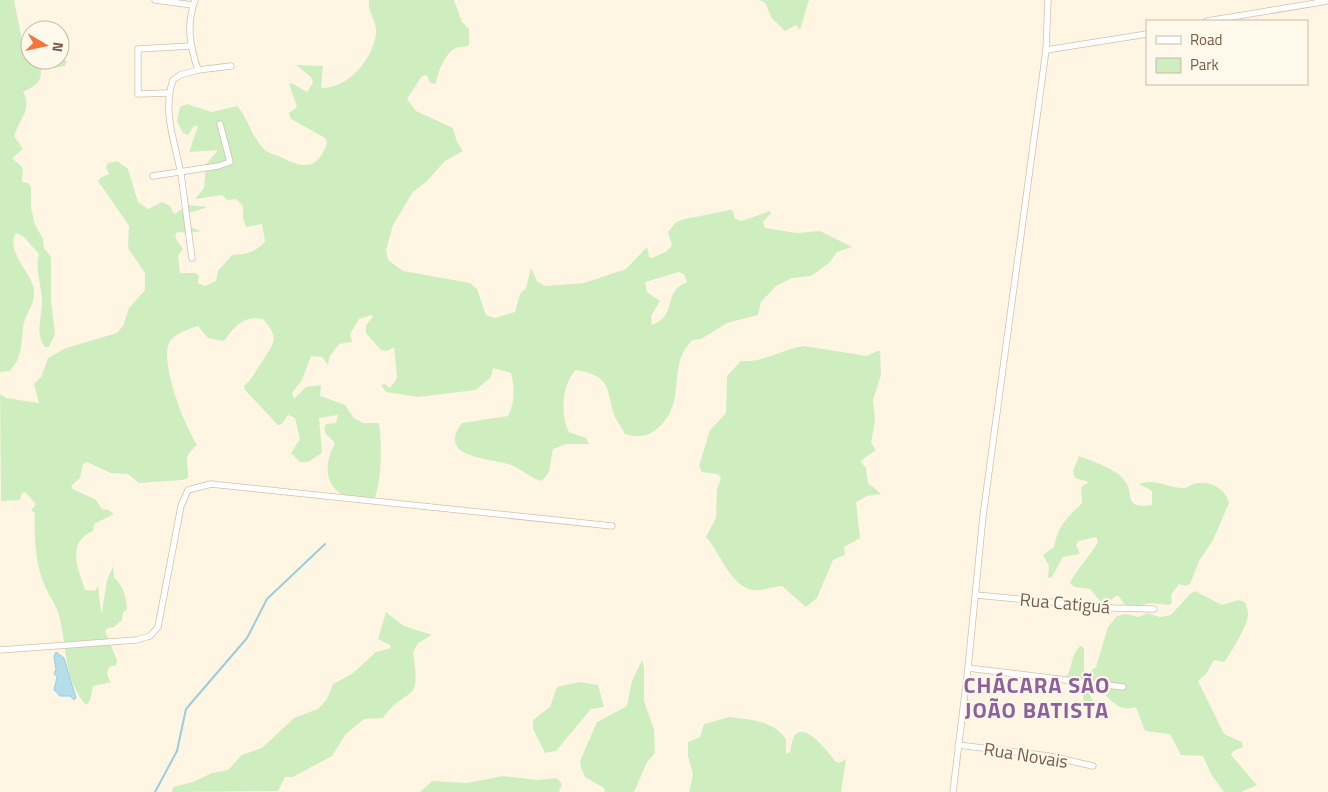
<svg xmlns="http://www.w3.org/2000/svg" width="1328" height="792" viewBox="0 0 1328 792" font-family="'Titillium Web',sans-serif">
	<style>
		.green { fill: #cfeec0; fill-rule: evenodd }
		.water { fill: #b5deea; stroke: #9acddd }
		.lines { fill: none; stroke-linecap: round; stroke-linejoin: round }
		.stream { stroke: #9acddd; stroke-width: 2 }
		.street-casing { stroke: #d3c0ab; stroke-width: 7 }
		.street { stroke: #fff; stroke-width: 5.5 }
		.labels { text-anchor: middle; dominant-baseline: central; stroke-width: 4; stroke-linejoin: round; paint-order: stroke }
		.street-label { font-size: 18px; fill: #795c46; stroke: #fff9eb }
		.district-label { font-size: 22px; font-weight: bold; letter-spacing: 1px; fill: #8e619e; stroke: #fff9eb }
	</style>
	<rect width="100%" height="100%" fill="#fef6e3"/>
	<g class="green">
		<path d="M0,0H14L22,40L24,44L30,47V60H60V54L67,62L65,66L41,70C42,83 33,87 23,92C33,108 19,120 14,136L23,149L12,158L23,168L22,182L28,183L31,187V208L35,225L43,239L44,248L51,257V300L55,334L49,347H45C35,334 41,320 42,305C43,287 34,272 39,254L23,236L16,233C5,251 32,273 34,290C36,304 24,315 23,328C22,338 22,348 18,358C17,362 13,366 10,371L0,372Z"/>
		<path d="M369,0H454L462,22L469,29V45C464,48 459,46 454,49C445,54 437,74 436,84L430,83L427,75L422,76L407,99L416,111L453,128L457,142L463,151L445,161L426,182L413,192L393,225L386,250L388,260L403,271L470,283L477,289L486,315L495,318L515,312L520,294L526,288L531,268L537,281L545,286L584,283L626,269L647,247L649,257L651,258L666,252L672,245L668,232L676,222L685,219L730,210L733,211L735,219L742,221L770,211L771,213L763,222L765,228L797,233L820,231L852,247L837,252L829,263L811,276L792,278L776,286L761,302L758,315L727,323L701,339L692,340C690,343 687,346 685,349C670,374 685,404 658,428C648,437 638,438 625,434C622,428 618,423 615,417C605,389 613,376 576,370C562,383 560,416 569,432L586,438L589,444H567L553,449L549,472L542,481C531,479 522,469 511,465C492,458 435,459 462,423L508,416C515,402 515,388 511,373L493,368L491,377L476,390L418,397L386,392L381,385L385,384L390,388L397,378L394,347L387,351L381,350L366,333V325L373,317L371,315L359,319L350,334L352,342L339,344L330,356L328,365L322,357L311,356L302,380L292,393L294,399L306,387L321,385L320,396L345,405L354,418L363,423H379C382,442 382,484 374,499C335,504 316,479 335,443C330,436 321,434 326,424L336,423L338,415L319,418L322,453L308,462H300L291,453L300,439L295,418L288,415L282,424L278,425L245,390L244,386C252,379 255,372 261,363C273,344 281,339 263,319C244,315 234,327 224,341L208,338L198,326C190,328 172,335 169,343C160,365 185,426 197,445C181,459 189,461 188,478L182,480L139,483L128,474L111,473L87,462L83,464L80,478L71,486L73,489L96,500L102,509L109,510L114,514L94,524L93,531C66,542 78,569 85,590L95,591L98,586L101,612H102L107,580L113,566L114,577C124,587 126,596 127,610L123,612L122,620L114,627L108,628L105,631L117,660L116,666H111C105,671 107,676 111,682L93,686L90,701L86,705C64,680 67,649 60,619C57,606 49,596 44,584C35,562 34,536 35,513L31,510L36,504L25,492L22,493L20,500L1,501L0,394L6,398L39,403L34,384L41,377L48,358L66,348L117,333L123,326L129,308L145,290V273L128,248L129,226L98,181L100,178L109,174L106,167L108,163L117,161L128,169L138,202L148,209L162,202L170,206L174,214L189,205L208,207L189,213L185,217V225L201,231L190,233L177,232L175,237L183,249L178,256L180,273H196L199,276L198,283L205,286L216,281L218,271L232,255C247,254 255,253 265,241L262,224L246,227L243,218V206L236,199L227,200L222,195L195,199L204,188L206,164L218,150L189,152L198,126H194L188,135L183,133L177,121L180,107L187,104L212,112L237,106C248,118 251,136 264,149C270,155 278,155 285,159C306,170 319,167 327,143L325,138L291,119L289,113L297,107L289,84L292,83L307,92L313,83L311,77L296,65L323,66L321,88C349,88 372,60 376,34C378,23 367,12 369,0ZM679,272L684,274L687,282C661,292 679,315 652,325L651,316L660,301L647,292L645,282Z"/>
		<polygon points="760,0 809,0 800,30 796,25 785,31 771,17 766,4"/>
		<path d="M804,346L867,356L877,351H880L881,375L873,400L875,421L871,443L876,450L860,461L866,468L868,483L881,494L867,496L856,502L860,538L844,547L845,555L833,560L817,598L806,607L782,586C773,586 764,591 755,590C731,589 721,553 706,537L716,518L717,489L721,478L718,474L702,472L699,466L710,430L726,413L727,376L741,361C764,363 782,349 804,346Z"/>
		<path d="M1079,456C1094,462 1119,469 1127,484C1130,489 1129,498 1133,503C1137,507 1148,506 1152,505V491L1139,484C1154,478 1168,488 1183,488C1188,488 1193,483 1198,483C1212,481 1226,490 1229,503L1213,540L1199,561L1190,584L1185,586L1179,584L1171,595L1172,603L1169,605L1149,603L1134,607L1124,604L1118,595L1109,601L1101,602L1090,589L1075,587L1070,583C1076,570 1096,549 1098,541L1096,537L1079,541L1076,545L1080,554L1063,557L1052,577L1048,578L1049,566L1043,555L1054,547C1059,524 1066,519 1082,503L1081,487L1089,482L1075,478L1073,471Z"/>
		<path d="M1195,591L1222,605L1238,600L1245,602C1246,605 1248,610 1248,614C1249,622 1230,655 1224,662L1214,660L1206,674L1198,681L1224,734L1242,742L1243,747L1233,751L1231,755L1257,785L1241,792H1224L1211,774L1203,756L1181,755L1170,734L1145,731L1136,707C1118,712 1112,701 1100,689L1090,695L1093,701L1091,705L1084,707L1082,685L1063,680C1074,672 1069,654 1081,646L1084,648V673L1087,674L1096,667L1108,627L1117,616L1126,614L1139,617L1147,613L1160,617L1171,615L1190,594Z"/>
		<path d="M386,612L404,626L432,635L418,643L413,652C422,707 407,684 383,718L364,719L345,735L332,756L293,777H285L278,791L172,792L173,787L193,782L212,773L228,770L242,755L262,748L294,718L318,709L327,699L333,684L352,674L376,652L391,648L390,645L378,639Z"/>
		<polygon points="642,660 644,667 644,701 654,730 655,753 647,762 634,792 605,792 604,788 585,777 581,768 580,761 597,722 627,706 632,681"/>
		<polygon points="580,682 598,685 604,707 591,709 556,751 545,753 533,729 533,720 550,707 557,687"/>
		<path d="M729,717C752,720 772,720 786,739V754L790,752C791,747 792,740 794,736C805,720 830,755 836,762L839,763L846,759L841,792H689L693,774L688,756V742L700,737L704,724Z"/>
		<polygon points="503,776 538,780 557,778 562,784 559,792 420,792 432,781 467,783"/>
	</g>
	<polygon class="water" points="56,652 64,658 76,698 74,700 70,696 60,696 54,690 57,677 54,673 56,670 54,656"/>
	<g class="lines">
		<polyline class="stream" points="155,792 177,751 186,709 247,638 267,599 325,544"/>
		<g class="street-casing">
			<g id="street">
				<polyline points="155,0 193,5"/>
				<polyline points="1207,21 1328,1"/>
				<polyline points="1046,50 1147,34"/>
				<polyline points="198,70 231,66"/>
				<polyline points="168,93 138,94 138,49 190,46"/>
				<polyline points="153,176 218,166 230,162 220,124"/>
				<path d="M192,258C188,230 185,202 181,174C175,142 162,112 173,80L180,75L198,70C190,46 186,25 195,0"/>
				<polyline points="976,595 1113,608 1154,609"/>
				<polyline points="0,650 136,640 150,636 158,627 181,506 188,490 211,484 612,526"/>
				<polyline points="968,668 1123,687"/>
				<polyline points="958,745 1049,756 1093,766"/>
				<polyline points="953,792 968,668 983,516 1046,50 1048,0"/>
			</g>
		</g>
		<use href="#street" class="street"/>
	</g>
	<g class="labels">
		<g class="street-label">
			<text transform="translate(1065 603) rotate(5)">Rua Catiguá</text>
			<text transform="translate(1026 755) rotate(9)">Rua Novais</text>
		</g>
		<g class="district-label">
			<text x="1037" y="685">CHÁCARA SÃO<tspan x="1037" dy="25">JOÃO BATISTA</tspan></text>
		</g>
	</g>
	<rect x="1146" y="20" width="162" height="65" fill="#fff9eb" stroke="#c9baa9"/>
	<rect x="1156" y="36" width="25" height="8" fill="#ffffff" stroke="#c9baa9"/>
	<text x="1190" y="45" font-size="15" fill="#795c46">Road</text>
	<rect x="1156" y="58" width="25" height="15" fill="#cfeec0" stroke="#c9baa9"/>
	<text x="1190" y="70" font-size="15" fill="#795c46">Park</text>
	<g transform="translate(45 45) rotate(99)"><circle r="24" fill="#fff9eb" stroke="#c9baa9"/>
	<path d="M0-4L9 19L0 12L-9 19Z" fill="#f4743c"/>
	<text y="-8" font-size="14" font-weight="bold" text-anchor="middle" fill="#795c46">N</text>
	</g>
</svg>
